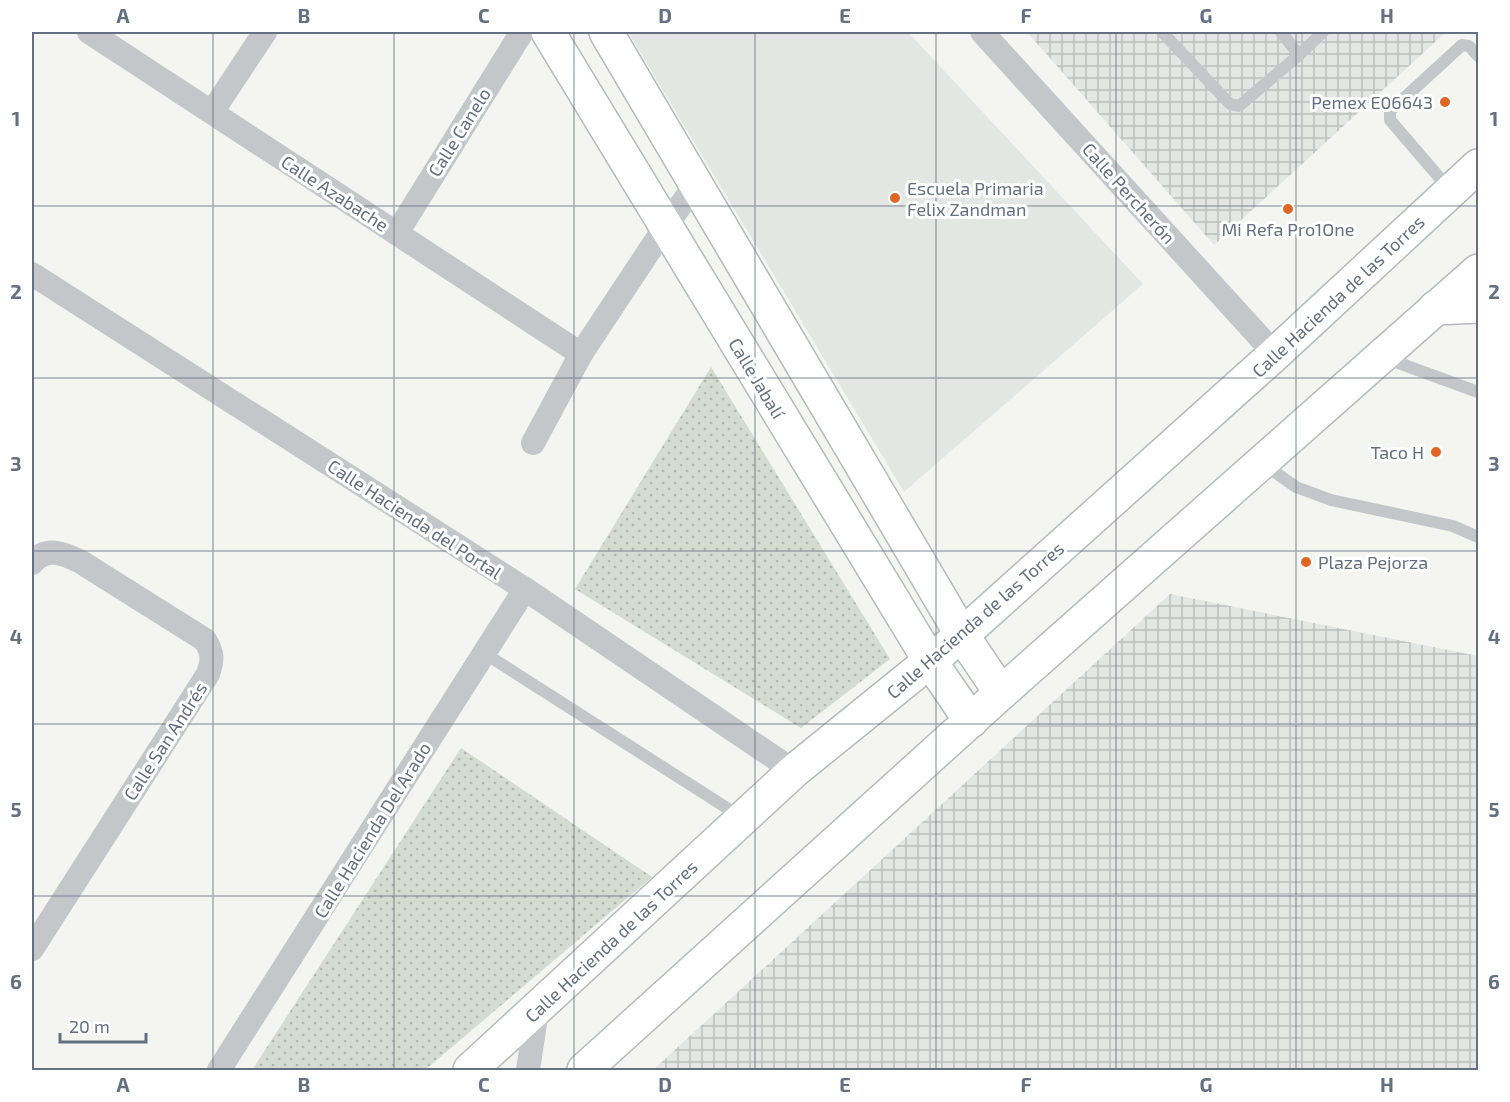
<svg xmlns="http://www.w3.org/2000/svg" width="1510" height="1102" viewBox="0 0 1510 1102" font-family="'Exo 2',sans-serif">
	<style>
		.built { fill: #e4e6e4 }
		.industrial { fill: url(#industrial-grid) }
		.park { fill: url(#park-dots) }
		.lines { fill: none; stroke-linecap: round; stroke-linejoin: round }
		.secondary-casing { stroke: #b6b9be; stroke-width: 36 }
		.lane { stroke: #c4c6ca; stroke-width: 12 }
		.street { stroke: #c4c6ca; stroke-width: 24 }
		.secondary { stroke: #fff; stroke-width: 33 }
		.grid { fill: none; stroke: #647081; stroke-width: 1.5; stroke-opacity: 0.55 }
		.poi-dot { fill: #df6625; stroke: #fff; stroke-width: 2 }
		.labels { text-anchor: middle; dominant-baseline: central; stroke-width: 6; stroke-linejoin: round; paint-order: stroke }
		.poi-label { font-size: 18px; fill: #647081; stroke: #fff; text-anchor: end }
		.street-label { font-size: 18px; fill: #647081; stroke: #fff }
		.neatline { fill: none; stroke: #647081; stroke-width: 2 }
		.grid-label { font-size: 20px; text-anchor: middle; font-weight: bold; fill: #647081 }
	</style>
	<defs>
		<pattern id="industrial-grid" width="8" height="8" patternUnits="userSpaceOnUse" patternTransform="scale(1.5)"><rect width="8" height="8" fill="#e4e6e4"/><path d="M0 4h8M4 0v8" fill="none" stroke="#bcbfbe"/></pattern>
		<pattern id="park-dots" width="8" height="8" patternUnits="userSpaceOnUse" patternTransform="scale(1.5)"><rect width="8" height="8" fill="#d4dbd1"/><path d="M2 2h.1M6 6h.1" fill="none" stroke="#b0b6af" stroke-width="1.8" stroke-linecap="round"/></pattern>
	</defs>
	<rect width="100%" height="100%" fill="#f4f4f0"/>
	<polygon class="built" points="628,32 908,32 1143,284 904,492"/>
	<g class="industrial">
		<polygon points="1027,32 1446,32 1214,245"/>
		<polygon points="1170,594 1478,656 1478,1070 653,1070"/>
	</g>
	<g class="park">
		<polygon points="711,367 890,659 801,728 575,589"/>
		<polygon points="461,748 652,877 425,1070 252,1070"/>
	</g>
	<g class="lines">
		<g class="secondary-casing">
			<g id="secondary">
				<polyline points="548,32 930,661 971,721"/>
				<polyline points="606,32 962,635 1001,693"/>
				<polyline points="1435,308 1478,306"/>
				<polyline points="470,1070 794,771 962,635 1275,354 1478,166"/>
				<polyline points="584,1070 1001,693 1478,271"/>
			</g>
		</g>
		<g class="lane">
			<polyline points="1162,32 1230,104 1239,106 1299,55 1323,32"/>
			<polyline points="1281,32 1299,55"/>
			<polyline points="1451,191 1390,120 1390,111 1462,45 1469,46 1478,56"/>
			<polyline points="1385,358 1478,392"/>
			<polyline points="1262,463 1296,487 1331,500 1453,526 1478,537"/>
			<polyline points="484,653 741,817"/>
		</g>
		<g class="street">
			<polyline points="89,32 581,354"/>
			<polyline points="982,32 1275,354"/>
			<polyline points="212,112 265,32"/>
			<polyline points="397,233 522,32"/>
			<polyline points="32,274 525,589 794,771"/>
			<polyline points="533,443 581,354 665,227 696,184"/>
			<path d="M32,563C46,546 63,553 81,562L205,640C213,653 213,660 208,674L32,949"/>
			<polyline points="219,1070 525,589"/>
			<polyline points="528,1070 537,1010"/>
		</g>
		<use href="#secondary" class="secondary"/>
	</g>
	<path class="grid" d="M213,32V1070M394,32V1070M574,32V1070M755,32V1070M936,32V1070M1116,32V1070M1296,32V1070M32,206H1478M32,378H1478M32,551H1478M32,724H1478M32,896H1478"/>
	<g class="poi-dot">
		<circle cx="1445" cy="102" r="6"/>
		<circle cx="895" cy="198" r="6"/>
		<circle cx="1288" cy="209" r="6"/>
		<circle cx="1436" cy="452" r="6"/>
		<circle cx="1306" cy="562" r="6"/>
	</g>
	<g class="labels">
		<g class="poi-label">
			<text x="1433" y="102">Pemex E06643</text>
			<text x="907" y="188" text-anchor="start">Escuela Primaria<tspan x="907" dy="21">Felix Zandman</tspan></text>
			<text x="1288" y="229" text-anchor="middle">Mi Refa Pro1One</text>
			<text x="1424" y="452">Taco H</text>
			<text x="1318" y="562" text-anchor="start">Plaza Pejorza</text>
		</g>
		<g class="street-label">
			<text transform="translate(459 132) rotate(-58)">Calle Canelo</text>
			<text transform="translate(335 193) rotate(33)">Calle Azabache</text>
			<text transform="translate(1129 193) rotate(48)">Calle Percherón</text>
			<text transform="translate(1338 296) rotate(-43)">Calle Hacienda de las Torres</text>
			<text transform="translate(757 378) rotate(59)">Calle Jabalí</text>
			<text transform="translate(415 519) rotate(33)">Calle Hacienda del Portal</text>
			<text transform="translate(975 620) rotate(-41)">Calle Hacienda de las Torres</text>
			<text transform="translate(165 741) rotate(-57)">Calle San Andrés</text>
			<text transform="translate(372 830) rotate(-58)">Calle Hacienda Del Arado</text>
			<text transform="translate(611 941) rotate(-43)">Calle Hacienda de las Torres</text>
		</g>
	</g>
	<rect width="1510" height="1102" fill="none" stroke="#ffffff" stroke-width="66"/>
	<path d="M60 1033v9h86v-9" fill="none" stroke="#647081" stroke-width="3"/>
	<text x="69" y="1033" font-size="18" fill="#647081" stroke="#ffffff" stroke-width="4.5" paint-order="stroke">20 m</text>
	<rect x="33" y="33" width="1444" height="1036" class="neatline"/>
	<g class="grid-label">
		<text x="123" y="23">A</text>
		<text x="304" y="23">B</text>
		<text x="484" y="23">C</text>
		<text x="665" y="23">D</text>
		<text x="845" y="23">E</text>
		<text x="1026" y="23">F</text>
		<text x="1206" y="23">G</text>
		<text x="1387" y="23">H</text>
		<text x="16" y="126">1</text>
		<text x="1494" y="126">1</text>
		<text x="16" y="299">2</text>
		<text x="1494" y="299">2</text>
		<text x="16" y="471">3</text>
		<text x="1494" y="471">3</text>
		<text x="16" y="644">4</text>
		<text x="1494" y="644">4</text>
		<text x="16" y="817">5</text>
		<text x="1494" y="817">5</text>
		<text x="16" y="989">6</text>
		<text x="1494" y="989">6</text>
		<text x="123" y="1092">A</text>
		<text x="304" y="1092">B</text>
		<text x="484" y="1092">C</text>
		<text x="665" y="1092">D</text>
		<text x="845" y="1092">E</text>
		<text x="1026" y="1092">F</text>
		<text x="1206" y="1092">G</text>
		<text x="1387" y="1092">H</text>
	</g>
</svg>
